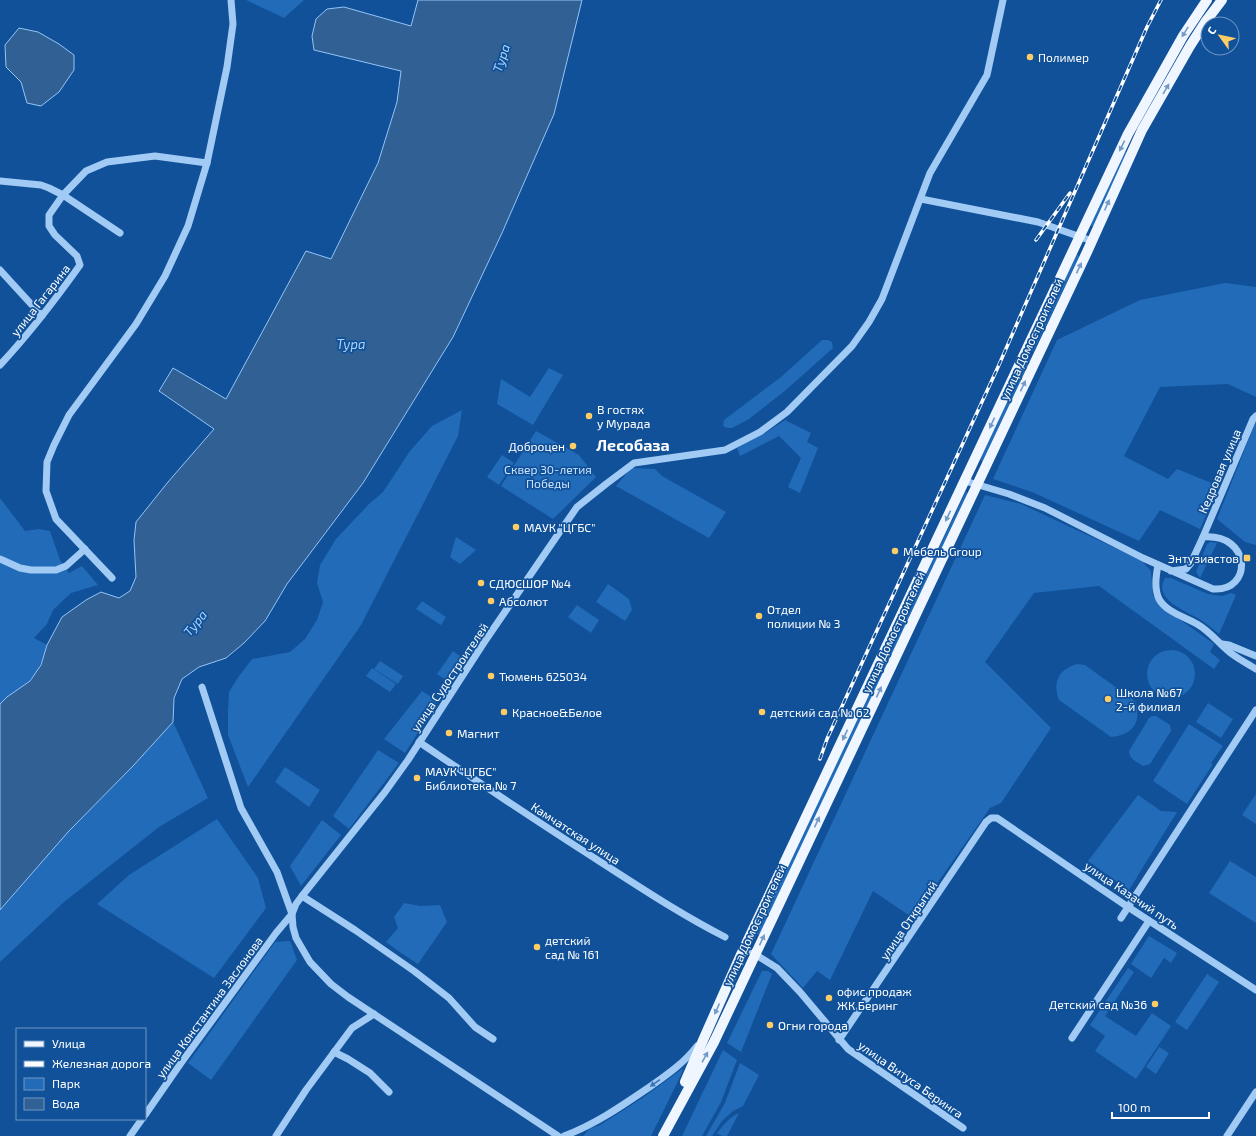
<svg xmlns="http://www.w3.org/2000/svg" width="1256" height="1136" viewBox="0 0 1256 1136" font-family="'Exo 2',sans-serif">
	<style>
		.green { fill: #226bb8 }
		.water { fill: #316095; stroke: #93c5f8 }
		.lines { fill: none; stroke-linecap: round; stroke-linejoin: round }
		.minor { stroke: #a1caf5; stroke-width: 7 }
		.major { stroke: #eff6ff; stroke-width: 10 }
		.rail-casing { stroke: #fff; stroke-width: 3.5 }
		.rail { stroke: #105199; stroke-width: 2; stroke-dasharray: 6; stroke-linecap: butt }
		.oneway { fill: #749bc7 }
		.oneway2 { fill: #3c75b5 }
		.poi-dot { fill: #ffcd65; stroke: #105199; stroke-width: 1.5 }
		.labels { text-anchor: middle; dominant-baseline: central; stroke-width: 3.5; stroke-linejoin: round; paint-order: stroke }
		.poi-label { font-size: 12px; fill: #fff; stroke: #105199; text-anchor: start }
		.street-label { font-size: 12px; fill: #fff; stroke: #105199 }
		.park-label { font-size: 12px; fill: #cae3fe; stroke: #105199 }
		.water-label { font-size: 13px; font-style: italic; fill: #aed4fb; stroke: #105199 }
		.district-label { font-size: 16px; font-weight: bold; fill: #fff; stroke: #105199 }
	</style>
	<rect width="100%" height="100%" fill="#105199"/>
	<g class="green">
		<polygon points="246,0 304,0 284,18"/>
		<polygon points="1125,151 1127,154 1094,225 1092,226 1090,225"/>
		<polygon points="1077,254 1079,257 1034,350 1028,355"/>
		<polygon points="1225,283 1256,287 1256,397 1228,384 1160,387 1124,456 1168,479 1177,469 1219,486 1200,529 1160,510 1139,541 1032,492 993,479 1057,340 1140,300"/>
		<polygon points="822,340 828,340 832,342 833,348 786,390 749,419 732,428 727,428 723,426 724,420 781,377"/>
		<polygon points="1031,358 983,461 982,462 980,459 1024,363"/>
		<polygon points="549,368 563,375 533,425 497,404 501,379 530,397"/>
		<polygon points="462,410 458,436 361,625 248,787 228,735 228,712 229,692 239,676 252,659 290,652 305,639 317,620 323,602 317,583 320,565 336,539 369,504 383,492 410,451 432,426"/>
		<polygon points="785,420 811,433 807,442 818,448 800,493 788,487 801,458 779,436 740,456 737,448 767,432"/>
		<polygon points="1256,421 1256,545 1245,542 1217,519"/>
		<polygon points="536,431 579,455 596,477 553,519 501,486"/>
		<polygon points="502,455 514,463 499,485 487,477"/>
		<polygon points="631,468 655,469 662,476 726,512 709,538 616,486"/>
		<polygon points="966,491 968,494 760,934 757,935 756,933"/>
		<polygon points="985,495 1021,504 1141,560 1151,571 1153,595 1160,605 1214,644 1210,652 1220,660 1214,669 1099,586 1034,593 985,662 1051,728 1001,803 990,808 913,918 873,891 830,980 817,971 803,988 771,954"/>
		<path d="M0,498L25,531L39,529L50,531L60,560L69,573L82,566L98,585L71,593L53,610L47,624L34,638L47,645C43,657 39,672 29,681C20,690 9,694 0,704Z"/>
		<polygon points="456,537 476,550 460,564 450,557"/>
		<polygon points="1211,542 1217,543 1200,578 1196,572 1207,544"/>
		<path d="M1165,578H1171L1208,594L1222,596L1231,593L1236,595L1219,634C1213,629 1207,624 1201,620C1187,611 1152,600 1165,578Z"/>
		<polygon points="608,584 629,599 632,610 625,621 596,602"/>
		<polygon points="422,601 446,617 441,625 416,609"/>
		<polygon points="577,605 599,620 591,633 568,617"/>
		<circle cx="1171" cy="674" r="24"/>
		<polygon points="453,651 464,659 449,682 437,674"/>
		<polygon points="380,661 403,676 398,684 374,669"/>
		<path d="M1077,664L1085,665L1135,701C1142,722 1133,735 1111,737L1059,700C1052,682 1059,669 1077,664Z"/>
		<polygon points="372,668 396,684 390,692 366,676"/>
		<polygon points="422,691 438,701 405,753 384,739"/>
		<polygon points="1208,703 1233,719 1221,738 1196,722"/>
		<path d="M1152,716H1156L1170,725L1171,731L1150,764L1143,766C1137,762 1129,759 1129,751L1149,718Z"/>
		<polygon points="173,722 208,798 159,827 64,902 0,962 0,910 68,832 133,766"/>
		<polygon points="1189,724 1223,746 1211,763 1213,764 1187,804 1153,781"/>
		<polygon points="378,750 399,763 349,829 333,816"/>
		<polygon points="285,767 320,790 309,807 275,782"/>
		<polygon points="1256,794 1256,824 1242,815"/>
		<polygon points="1138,795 1161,811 1177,812 1129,890 1088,861"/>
		<polygon points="217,819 258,878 266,908 214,978 97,904 129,875"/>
		<polygon points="322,820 341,835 301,886 290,866"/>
		<polygon points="1230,861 1256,877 1256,923 1209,893"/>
		<polygon points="404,903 420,906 440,905 447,922 418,964 401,953 386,942 398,928 394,917"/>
		<polygon points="1149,936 1177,953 1171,963 1164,958 1151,978 1131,964"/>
		<polygon points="290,941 297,960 211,1080 188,1063 275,942"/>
		<polygon points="1128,968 1134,972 1105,1016 1136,1036 1152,1013 1171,1026 1136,1079 1095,1051 1105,1036 1090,1025"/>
		<polygon points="762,971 768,971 772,974 741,1052 727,1043"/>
		<polygon points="1207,974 1219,982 1187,1030 1175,1022"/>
		<polygon points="1159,1047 1169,1053 1156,1074 1146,1067"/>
		<polygon points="723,1050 737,1060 721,1102 702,1136 682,1136"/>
		<polygon points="740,1063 759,1075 743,1106 733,1111 722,1121 712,1136 706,1136 725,1103"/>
		<polygon points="682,1069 683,1070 682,1073 651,1136 583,1136 589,1129 600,1125 641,1099"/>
		<path d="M739,1113L727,1136H722L717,1133C724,1125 729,1117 739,1113Z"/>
	</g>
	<g class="water">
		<polygon points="418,0 582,0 554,114 502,233 453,337 363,483 287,584 265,621 244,643 226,658 199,667 182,679 174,698 173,722 133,766 68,832 0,910 0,704 7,697 30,681 41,665 47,645 62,617 86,600 101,592 119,598 130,591 136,577 134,540 136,522 168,482 214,429 159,391 173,368 226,399 306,251 331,259 378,163 397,102 401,71 314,50 312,36 316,19 327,9 344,7 411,26"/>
		<polygon points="19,28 38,32 59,44 74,55 74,70 59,92 41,106 27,103 21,82 6,67 5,45"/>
	</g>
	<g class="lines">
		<g class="minor">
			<polyline points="0,181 41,185 49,188 63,195 120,233"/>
			<polyline points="921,199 1038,222 1092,241"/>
			<polyline points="0,270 42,316"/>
			<path d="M0,365C29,334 55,300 80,265L77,256L55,235L49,226V215L63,195L86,171L107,162L155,156L207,163"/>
			<path d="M965,481L1009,494L1045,508L1143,558L1213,589C1253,592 1252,533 1203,537L1191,563L1186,569L1171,571"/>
			<polyline points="1203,537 1253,419 1256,416"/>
			<polyline points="0,559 20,568 31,570 56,570 66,566 85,549"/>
			<path d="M1158,565C1156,576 1154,588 1159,599C1166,612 1185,617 1197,624C1211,632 1220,645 1232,654C1240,660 1248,664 1256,669"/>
			<polyline points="112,578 56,519 46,491 47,462 54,445 69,415 136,324 165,276 188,226 207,163 227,67 233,24 231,0"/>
			<polyline points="1222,644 1229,645 1256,656"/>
			<polyline points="202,687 241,808 277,872 292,914 293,927 296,938 310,962 331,984 348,997 558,1136"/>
			<path d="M419,742C477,781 536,821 596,859C638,886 680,914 725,937"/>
			<polyline points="302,896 355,930 414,971 449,998 475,1027 493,1039"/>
			<polyline points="1121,918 1256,710"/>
			<polyline points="745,948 777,968 800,992 848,1049 963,1128"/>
			<polyline points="1072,1038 1149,921"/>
			<polyline points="839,1040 986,822 991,818 997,818 1128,907 1256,990"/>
			<polyline points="334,1052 348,1059 370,1073 389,1092"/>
			<polyline points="145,1115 181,1063 276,933 292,914 296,904 302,896 385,792 408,760 483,644 561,530 577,507 606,484 634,463 725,450 760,432 787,412 852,346 869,322 882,299 930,173 987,75 1003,0"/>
			<polyline points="130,1136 142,1119"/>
			<polyline points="276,1136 306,1090 352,1028 374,1014"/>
			<path d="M564,1136C596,1124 623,1105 651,1086C668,1074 685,1062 697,1046"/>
			<polyline points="1227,1136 1256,1092"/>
		</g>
		<g class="major">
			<polyline points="685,1082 704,1038 739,959 1128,134 1183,36 1207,0"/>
			<polyline points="663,1136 714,1042 1087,252 1142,130 1190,46 1206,21 1222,0"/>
		</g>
		<g class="rail-casing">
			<g id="rail">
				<polyline points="1036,240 1070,193"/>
				<polyline points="820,759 827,739 998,367 1147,27 1161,0"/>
			</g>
		</g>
		<use href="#rail" class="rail"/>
	</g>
	<defs><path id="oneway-solid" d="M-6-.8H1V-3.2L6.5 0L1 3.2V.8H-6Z"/></defs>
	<g class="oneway">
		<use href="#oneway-solid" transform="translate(1185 32) rotate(122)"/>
		<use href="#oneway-solid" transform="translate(1166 89) rotate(-60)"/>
		<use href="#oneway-solid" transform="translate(1122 146) rotate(116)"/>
		<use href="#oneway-solid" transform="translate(1107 205) rotate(-66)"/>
		<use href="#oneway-solid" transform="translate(1079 268) rotate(-65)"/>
		<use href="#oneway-solid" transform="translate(1023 386) rotate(-65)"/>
		<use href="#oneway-solid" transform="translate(992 423) rotate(115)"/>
		<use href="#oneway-solid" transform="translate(948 516) rotate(115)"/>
		<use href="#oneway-solid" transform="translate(879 692) rotate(-65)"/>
		<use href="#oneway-solid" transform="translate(845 735) rotate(115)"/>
		<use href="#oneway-solid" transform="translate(817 822) rotate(-65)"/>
		<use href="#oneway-solid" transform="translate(762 940) rotate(-65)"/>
		<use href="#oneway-solid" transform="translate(717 1009) rotate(114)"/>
		<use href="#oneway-solid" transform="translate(705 1057) rotate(-61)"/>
	</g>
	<use class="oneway2" href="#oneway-solid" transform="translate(655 1083) rotate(145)"/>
	<g class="poi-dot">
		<circle cx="1030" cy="57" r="4"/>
		<circle cx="589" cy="416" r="4"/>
		<circle cx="573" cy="446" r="4"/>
		<circle cx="516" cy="527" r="4"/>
		<circle cx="895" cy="551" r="4"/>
		<rect x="1243" y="554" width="8" height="8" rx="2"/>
		<circle cx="481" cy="583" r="4"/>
		<circle cx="491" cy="601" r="4"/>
		<circle cx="759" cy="616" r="4"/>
		<circle cx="491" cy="676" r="4"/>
		<circle cx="1108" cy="699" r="4"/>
		<circle cx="504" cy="712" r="4"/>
		<circle cx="762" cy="712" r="4"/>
		<circle cx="449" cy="733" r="4"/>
		<circle cx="417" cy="778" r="4"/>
		<circle cx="537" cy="947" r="4"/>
		<circle cx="829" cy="998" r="4"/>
		<circle cx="1155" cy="1004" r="4"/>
		<circle cx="770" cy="1025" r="4"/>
	</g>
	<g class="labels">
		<g class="poi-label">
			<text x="1038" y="57">Полимер</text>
			<text x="597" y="409">В гостях<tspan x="597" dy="14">у Мурада</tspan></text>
			<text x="565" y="446" text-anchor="end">Доброцен</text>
			<text x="524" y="527">МАУК "ЦГБС"</text>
			<text x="903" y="551">Мебель Group</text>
			<text x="1239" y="558" text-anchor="end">Энтузиастов</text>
			<text x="489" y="583">СДЮСШОР №4</text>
			<text x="499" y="601">Абсолют</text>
			<text x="767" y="609">Отдел<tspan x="767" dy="14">полиции № 3</tspan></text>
			<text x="499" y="676">Тюмень 625034</text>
			<text x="1116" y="692">Школа №67<tspan x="1116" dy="14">2-й филиал</tspan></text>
			<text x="512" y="712">Красное&amp;Белое</text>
			<text x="770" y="712">детский сад № 62</text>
			<text x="457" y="733">Магнит</text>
			<text x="425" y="771">МАУК "ЦГБС"<tspan x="425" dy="14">Библиотека № 7</tspan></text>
			<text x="545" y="940">детский<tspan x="545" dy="14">сад № 161</tspan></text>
			<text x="837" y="991">офис продаж<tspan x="837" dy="14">ЖК Беринг</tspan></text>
			<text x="1147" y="1004" text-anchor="end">Детский сад №36</text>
			<text x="778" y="1025">Огни города</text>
		</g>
		<g class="street-label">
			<text transform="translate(40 300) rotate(-52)">улица Гагарина</text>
			<text transform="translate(1031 339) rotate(-65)">улица Домостроителей</text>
			<text transform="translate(1219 471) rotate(-67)">Кедровая улица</text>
			<text transform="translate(893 632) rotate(-65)">улица Домостроителей</text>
			<text transform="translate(449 677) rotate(-56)">улица Судостроителей</text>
			<text transform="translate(576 833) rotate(33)">Камчатская улица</text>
			<text transform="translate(1132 895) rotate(34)">улица Казачий путь</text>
			<text transform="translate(908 920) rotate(-56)">улица Открытий</text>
			<text transform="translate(754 925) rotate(-65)">улица Домостроителей</text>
			<text transform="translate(209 1007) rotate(-54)">улица Константина Заслонова</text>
			<text transform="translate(911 1079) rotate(35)">улица Витуса Беринга</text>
		</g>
		<g class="park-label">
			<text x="548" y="469">Сквер 30-летия<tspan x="548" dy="14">Победы</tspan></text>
		</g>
		<g class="water-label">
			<text transform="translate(501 58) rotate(-72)">Тура</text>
			<text x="351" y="344">Тура</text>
			<text transform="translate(195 623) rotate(-51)">Тура</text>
		</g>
		<g class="district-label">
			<text x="633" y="444">Лесобаза</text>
		</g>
	</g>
	<rect x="16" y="1028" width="130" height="92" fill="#105199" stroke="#7097c2"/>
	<rect x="24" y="1041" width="20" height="6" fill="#eff6ff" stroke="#7097c2"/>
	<text x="52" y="1048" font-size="12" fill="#ffffff">Улица</text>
	<rect x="24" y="1061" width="20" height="6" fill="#ffffff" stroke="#7097c2"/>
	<text x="52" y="1068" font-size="12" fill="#ffffff">Железная дорога</text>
	<rect x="24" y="1078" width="20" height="12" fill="#226bb8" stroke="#7097c2"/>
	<text x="52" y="1088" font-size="12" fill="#ffffff">Парк</text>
	<rect x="24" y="1098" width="20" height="12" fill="#316095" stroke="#7097c2"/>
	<text x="52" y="1108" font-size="12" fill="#ffffff">Вода</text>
	<g transform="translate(1220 36) rotate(303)"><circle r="19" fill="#105199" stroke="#7097c2"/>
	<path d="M0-3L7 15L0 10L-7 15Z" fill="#ffcd65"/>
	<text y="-6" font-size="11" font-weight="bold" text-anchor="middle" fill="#ffffff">С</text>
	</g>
	<path d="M1112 1112v6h97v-6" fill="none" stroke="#ffffff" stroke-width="2"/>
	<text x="1118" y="1112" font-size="12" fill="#ffffff" stroke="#105199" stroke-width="3" paint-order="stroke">100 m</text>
</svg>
